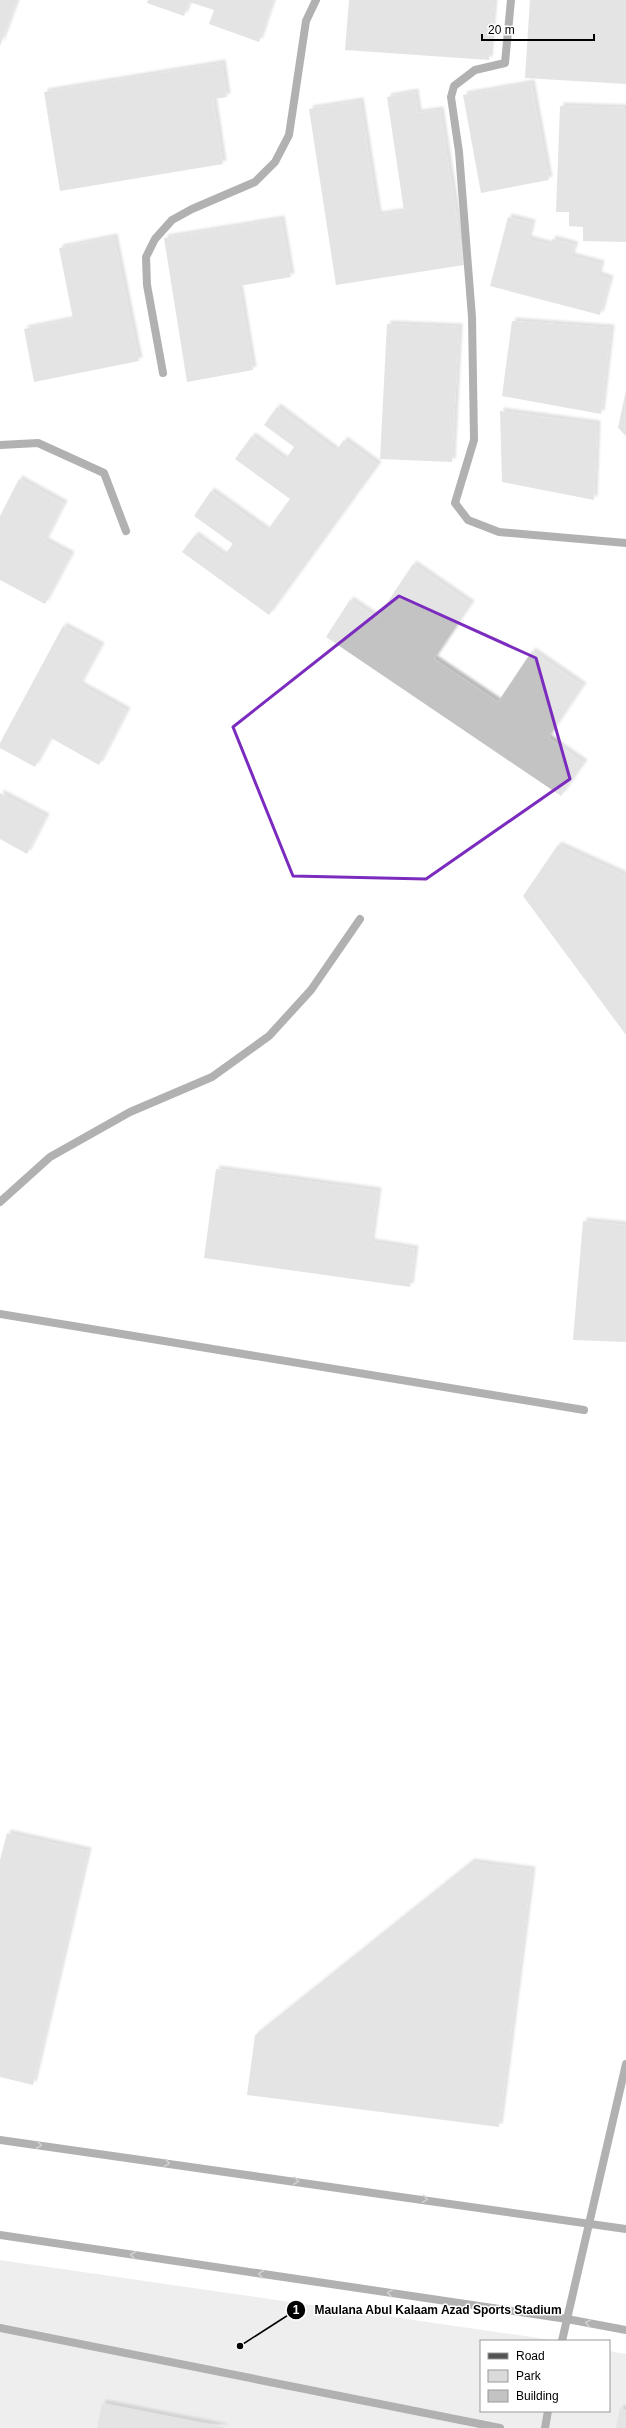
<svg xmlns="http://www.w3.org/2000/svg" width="626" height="2428" viewBox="0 0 626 2428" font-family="Helvetica,sans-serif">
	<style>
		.green { fill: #dadada }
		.building { fill: #c3c3c3; filter: url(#shadow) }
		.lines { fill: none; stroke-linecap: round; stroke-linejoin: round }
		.service { stroke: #535353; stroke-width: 8 }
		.minor { stroke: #535353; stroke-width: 8 }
		.tertiary { stroke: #535353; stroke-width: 8 }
		.oneway { stroke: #989898 }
		.marked { fill: none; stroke: #7b2cbf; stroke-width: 3; stroke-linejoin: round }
		.leader { fill: none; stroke: #000; stroke-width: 1.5 }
		.callout-dot { fill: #000; stroke: #fff; stroke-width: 1.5 }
		.mark-label { font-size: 12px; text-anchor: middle; font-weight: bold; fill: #fff }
		.callout-label { font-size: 12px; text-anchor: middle; font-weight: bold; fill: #000; stroke: #fff; stroke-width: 3; stroke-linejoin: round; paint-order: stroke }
	</style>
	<defs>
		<filter id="shadow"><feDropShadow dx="3.5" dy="-3.5" stdDeviation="1" flood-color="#0004"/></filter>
	</defs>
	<rect width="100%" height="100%" fill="#fff"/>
	<polygon class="green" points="0,2260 559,2341 481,2341 481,2411 609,2411 609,2351 626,2354 626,2428 0,2428"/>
	<g class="building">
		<polygon points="0,0 17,0 0,46"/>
		<polygon points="148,0 273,0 259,42 209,24 214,10 189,2 184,16 147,3"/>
		<polygon points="349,0 494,0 489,60 345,50"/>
		<polygon points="530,0 626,0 626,84 525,78"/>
		<polygon points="222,63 227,97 213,99 223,164 60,191 44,92"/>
		<polygon points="531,83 549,180 481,193 463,95"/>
		<polygon points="415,92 418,113 440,110 464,265 336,285 309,109 360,101 378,215 404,211 387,97"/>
		<polygon points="560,106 626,108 626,242 583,241 583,227 569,226 569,212 556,212"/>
		<polygon points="508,217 532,223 528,239 550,245 552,239 575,245 571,256 601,264 598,275 610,279 600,315 490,286"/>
		<polygon points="281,219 291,277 239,286 253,370 187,382 164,238"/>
		<polygon points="114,237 139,361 34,382 24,329 73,319 59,248"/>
		<polygon points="512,321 611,328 601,414 502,396"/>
		<polygon points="387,324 459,327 452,462 380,459"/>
		<polygon points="626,390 626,436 618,428"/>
		<polygon points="277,407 336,451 344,440 378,465 269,615 182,552 195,535 224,556 233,544 194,516 211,491 267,531 290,499 235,459 252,436 285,460 294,447 264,425"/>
		<polygon points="500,411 597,424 594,500 502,482"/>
		<polygon points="19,479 64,504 45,541 71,555 45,604 0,580 0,516"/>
		<polygon points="413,564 471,604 434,659 498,702 532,651 583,686 548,738 584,763 561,796 326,637 350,600 377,618"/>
		<polygon points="63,626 101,646 80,685 127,711 99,765 51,738 35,767 0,748 0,743"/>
		<polygon points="0,793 46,817 27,854 0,839"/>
		<polygon points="558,845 626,876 626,1035 523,896"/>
		<polygon points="216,1169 378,1191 371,1242 415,1249 410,1287 204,1258"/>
		<polygon points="583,1221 626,1225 626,1342 573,1340"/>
		<polygon points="7,1833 88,1851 33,2085 0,2077 0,1860"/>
		<polygon points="471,1862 532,1870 499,2127 247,2095 255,2035"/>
		<polygon points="102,2403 224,2427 224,2428 97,2428"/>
		<polygon points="620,2408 626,2410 626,2428 616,2428"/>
	</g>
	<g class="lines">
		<g class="service">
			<polyline points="0,1202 50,1157 130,1112 212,1077 269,1036 311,990 360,919"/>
			<polyline points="0,2328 500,2428"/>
			<polyline points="562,2341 567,2319"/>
			<polyline points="545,2428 548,2411"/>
		</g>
		<g class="minor">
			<polyline points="511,0 505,63 475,70 454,86 451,97 459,152 472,317 474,440 455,503 468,520 499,532 626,543"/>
			<polyline points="163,373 147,285 146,257 155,239 172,220 192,209 255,182 275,162 289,135 306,21 316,0"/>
			<polyline points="0,445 38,443 104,473 126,531"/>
			<polyline points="0,1314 584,1410"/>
			<polyline points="567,2319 626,2064"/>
		</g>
		<g class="tertiary">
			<polyline points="0,2140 626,2229"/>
			<polyline points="0,2235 567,2319 626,2330"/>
		</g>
	</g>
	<defs><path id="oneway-chevron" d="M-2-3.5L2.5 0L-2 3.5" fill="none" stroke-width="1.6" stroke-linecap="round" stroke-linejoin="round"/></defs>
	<g class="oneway">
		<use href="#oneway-chevron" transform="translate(39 2145) rotate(8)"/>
		<use href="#oneway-chevron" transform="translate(167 2163) rotate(8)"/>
		<use href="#oneway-chevron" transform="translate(296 2181) rotate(8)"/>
		<use href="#oneway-chevron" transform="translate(425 2199) rotate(8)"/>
		<use href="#oneway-chevron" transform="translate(133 2255) rotate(-172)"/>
		<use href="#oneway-chevron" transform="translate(261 2274) rotate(-172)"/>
		<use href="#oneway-chevron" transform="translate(390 2293) rotate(-172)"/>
		<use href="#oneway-chevron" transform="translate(588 2323) rotate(-170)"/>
	</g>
	<path d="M0 0H626V2428H0ZM399,596L536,658L570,779L426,879L293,876L233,727Z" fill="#fff" fill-opacity=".55" fill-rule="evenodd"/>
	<path class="marked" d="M399,596L536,658L570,779L426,879L293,876L233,727Z"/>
	<path class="leader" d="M240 2346L296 2310"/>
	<g class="callout-dot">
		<circle cx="240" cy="2346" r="4"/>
		<circle cx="296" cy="2310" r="10"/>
	</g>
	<g class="mark-label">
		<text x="296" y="2314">1</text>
	</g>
	<g class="callout-label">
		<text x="438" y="2314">Maulana Abul Kalaam Azad Sports Stadium</text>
	</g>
	<rect x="480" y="2340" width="130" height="72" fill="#ffffff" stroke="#999999"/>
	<rect x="488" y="2353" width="20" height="6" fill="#535353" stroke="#999999"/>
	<text x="516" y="2360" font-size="12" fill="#000000">Road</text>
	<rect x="488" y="2370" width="20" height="12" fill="#dadada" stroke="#999999"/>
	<text x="516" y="2380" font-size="12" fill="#000000">Park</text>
	<rect x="488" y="2390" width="20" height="12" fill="#c3c3c3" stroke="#999999"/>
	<text x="516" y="2400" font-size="12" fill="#000000">Building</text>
	<path d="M482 34v6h112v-6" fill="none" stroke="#000000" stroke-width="2"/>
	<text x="488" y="34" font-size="12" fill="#000000" stroke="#ffffff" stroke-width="3" paint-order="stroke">20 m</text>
</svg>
